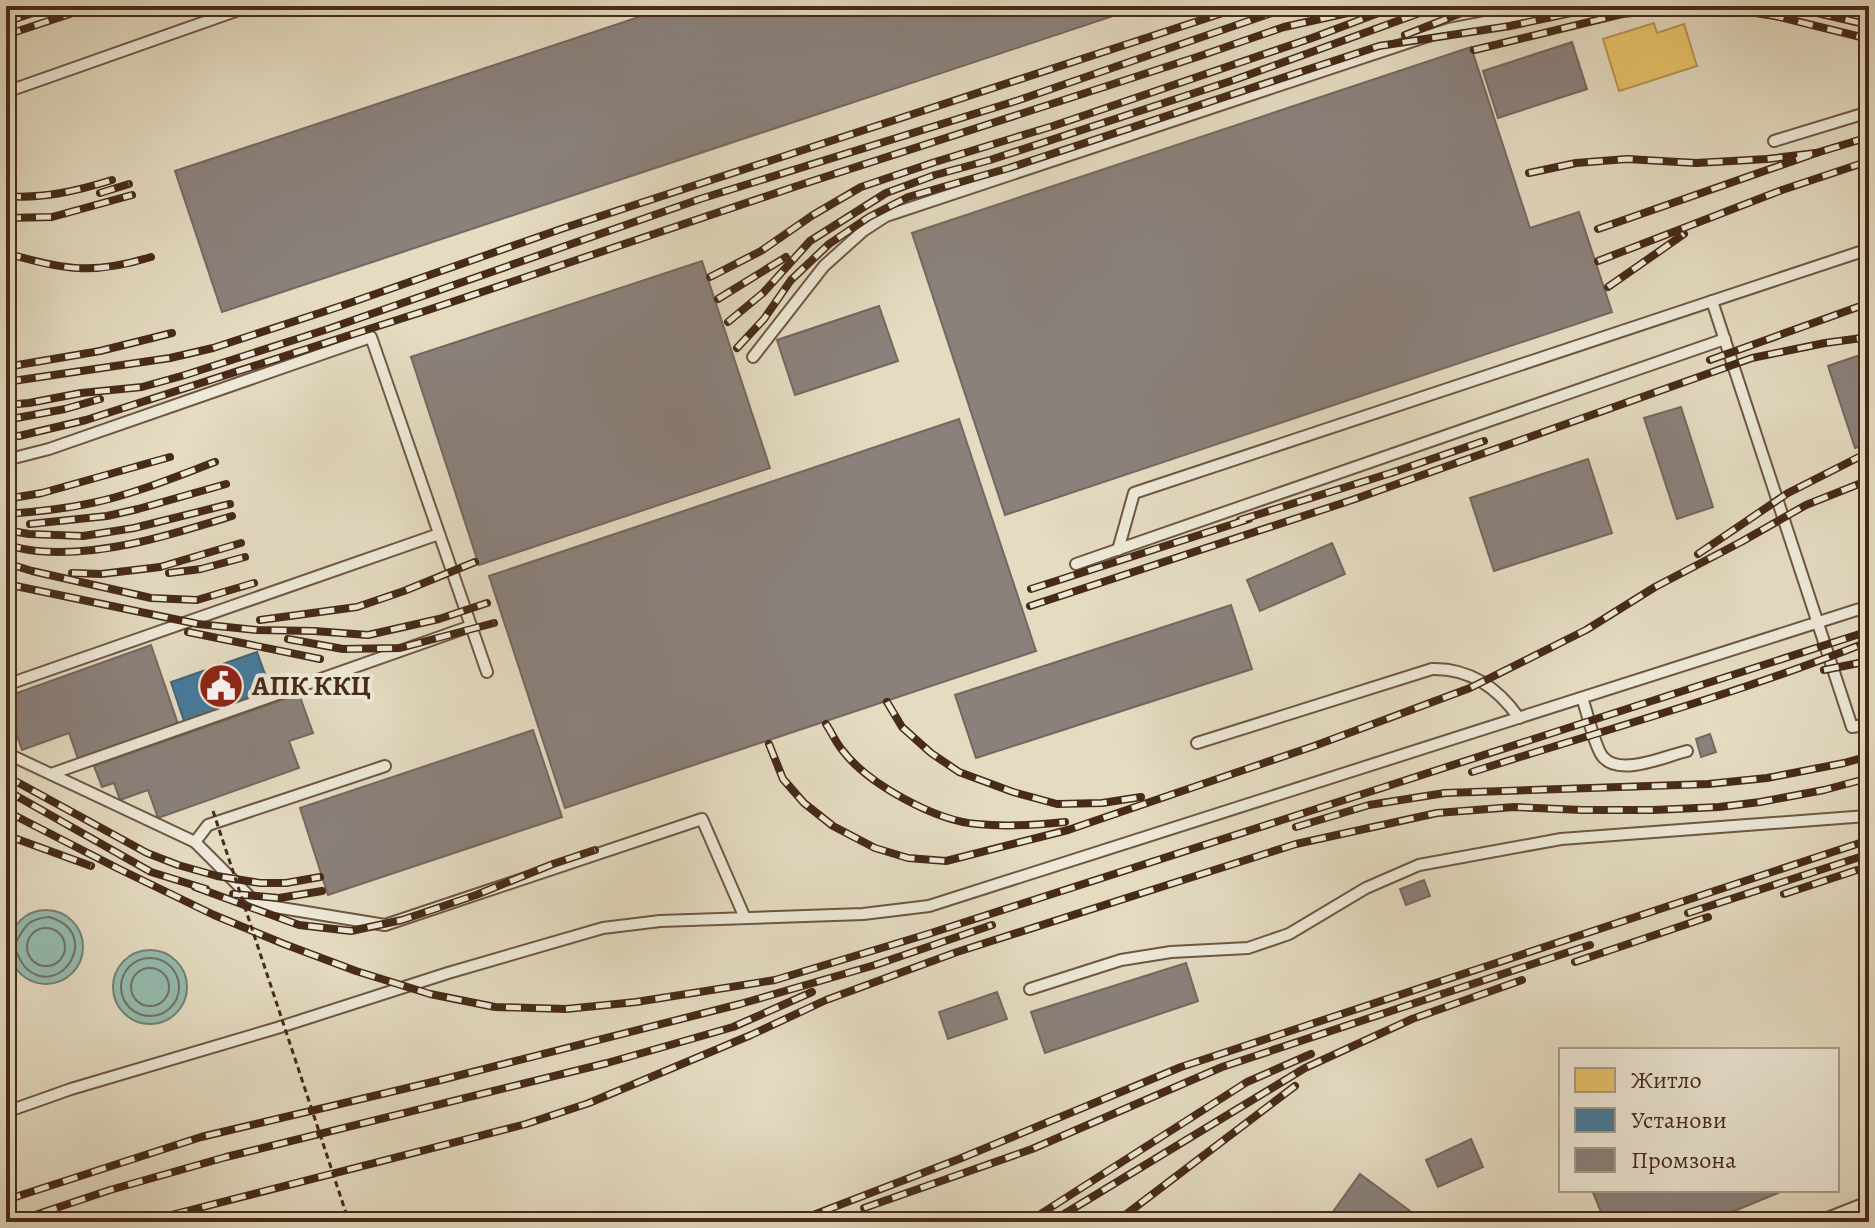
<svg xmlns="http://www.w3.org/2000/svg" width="1875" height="1228" viewBox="0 0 1875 1228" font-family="Alegreya,serif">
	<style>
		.water { fill: #95bbb0; stroke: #768173; stroke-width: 2 }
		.homes { fill: #e9c46a; stroke: #b89651; stroke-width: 2 }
		.public { fill: #457b9d; stroke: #466375; stroke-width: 2 }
		.industry { fill: #8a817c; stroke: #76675e; stroke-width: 2 }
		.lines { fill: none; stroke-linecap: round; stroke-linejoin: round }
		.shore { stroke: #6e7364; stroke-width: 2 }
		.lane-casing { stroke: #6e5742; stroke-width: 14 }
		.street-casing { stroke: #6e5742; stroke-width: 24 }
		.lane { stroke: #ede8d7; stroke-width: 10 }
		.street { stroke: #ede8d7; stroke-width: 20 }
		.rail-casing { stroke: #472b18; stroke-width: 8 }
		.rail { stroke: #ede8d7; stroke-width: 5; stroke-dasharray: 15; stroke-linecap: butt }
		.path-bridge { stroke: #472b18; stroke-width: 3; stroke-dasharray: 6 4; stroke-linecap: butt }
		.labels { text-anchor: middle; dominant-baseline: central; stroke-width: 8; stroke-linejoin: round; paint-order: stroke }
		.poi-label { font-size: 28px; font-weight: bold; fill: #472b18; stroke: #ede8d7; text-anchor: start }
	</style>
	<rect width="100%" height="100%" fill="#e4dbc1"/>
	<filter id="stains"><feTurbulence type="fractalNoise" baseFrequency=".0025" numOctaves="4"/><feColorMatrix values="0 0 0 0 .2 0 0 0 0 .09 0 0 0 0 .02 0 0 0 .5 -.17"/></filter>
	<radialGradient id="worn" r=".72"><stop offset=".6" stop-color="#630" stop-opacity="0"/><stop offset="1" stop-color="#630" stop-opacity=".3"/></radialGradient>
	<g class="water">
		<circle cx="46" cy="947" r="37"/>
		<circle cx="150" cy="987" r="37"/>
	</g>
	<polygon class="homes" points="1654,23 1657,33 1684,24 1697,66 1619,91 1603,39"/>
	<polygon class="public" points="257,652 271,691 184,721 171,682"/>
	<g class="industry">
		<polygon points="672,6 1143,6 222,312 175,171"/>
		<polygon points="1572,42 1587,89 1498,118 1483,71"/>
		<polygon points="1471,47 1530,228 1579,212 1612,312 1005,515 912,233"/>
		<polygon points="702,261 770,468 479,565 411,357"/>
		<polygon points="879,306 898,361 795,395 777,340"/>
		<polygon points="1869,352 1869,444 1855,448 1828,366"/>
		<polygon points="1681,407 1713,507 1677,519 1644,418"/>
		<polygon points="959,419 1036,651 565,808 489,576"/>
		<polygon points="1588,459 1612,533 1494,571 1470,498"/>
		<polygon points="1332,543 1345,574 1260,611 1247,580"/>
		<polygon points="1231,605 1252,669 976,758 955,695"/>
		<polygon points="151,645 178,724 78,759 69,733 22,750 6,704 6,697"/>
		<polygon points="299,694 313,733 289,741 299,768 158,818 148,790 120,800 114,783 102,787 94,766"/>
		<polygon points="533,730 562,817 328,895 300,808"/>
		<polygon points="1710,734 1716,752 1701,757 1696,739"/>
		<polygon points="1424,880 1430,896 1406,905 1400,889"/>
		<polygon points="1186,963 1198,1001 1045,1053 1031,1012"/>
		<polygon points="997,992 1007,1019 948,1039 939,1012"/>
		<polygon points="1471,1139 1483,1167 1438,1187 1426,1160"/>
		<polygon points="1360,1174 1425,1222 1338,1222 1330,1216"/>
		<polygon points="1592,1190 1785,1190 1708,1222 1605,1222"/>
	</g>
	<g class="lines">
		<g class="shore">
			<path d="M49,917C103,932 62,999 27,969C20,963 18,954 14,946C24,928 26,919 49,917Z"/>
			<circle cx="46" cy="947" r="19"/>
			<circle cx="150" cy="987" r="29"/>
			<circle cx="150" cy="987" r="19"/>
		</g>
		<g class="lane-casing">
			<g id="lane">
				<polyline points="6,29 75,6"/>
				<polyline points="6,92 250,6"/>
				<polyline points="1774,141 1869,112"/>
				<polyline points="1712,301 1852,727 1869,724"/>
				<polyline points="753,357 824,266 863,231 886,216 1449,29 1567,6"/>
				<polyline points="6,460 49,449 371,337 487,672"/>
				<polyline points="1118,550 1134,493 1869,249"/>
				<polyline points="1076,564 1725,339"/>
				<polyline points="6,685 439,534"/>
				<path d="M1582,698C1587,711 1595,748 1603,757C1620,777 1666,756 1687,751"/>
				<path d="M1197,743L1432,669C1469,668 1498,688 1519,718"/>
				<polyline points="6,753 195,842 257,904 385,925 702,819 745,918"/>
				<polyline points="51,774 471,626"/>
				<polyline points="195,842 208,825 385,766"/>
				<polyline points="1030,989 1121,960 1171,952 1248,948 1289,934 1366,888 1419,865 1561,839 1867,816 1869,827"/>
				<polyline points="6,1112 71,1089 277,1028 448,973 603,928 660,921 863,914 929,906 1869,606"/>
			</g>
		</g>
		<g class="street-casing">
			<polyline id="street" points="1831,1222 1869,1207"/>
		</g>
		<use href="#lane" class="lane"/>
		<use href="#street" class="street"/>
		<g class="rail-casing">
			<g id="rail">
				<polyline points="1787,6 1869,25"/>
				<polyline points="1844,6 1869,12"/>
				<polyline points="6,22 53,6"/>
				<polyline points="6,35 94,6"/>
				<polyline points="1405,35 1479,6"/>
				<polyline points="1474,50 1622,14 1685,8 1730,9 1775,16 1869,39"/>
				<polyline points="1529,173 1576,163 1627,159 1696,163 1767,159 1816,153"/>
				<polyline points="100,193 129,184"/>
				<path d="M6,196C42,199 77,191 112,180"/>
				<polyline points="6,218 52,217 132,195"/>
				<polyline points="1598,229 1816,153 1869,137"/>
				<path d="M6,253C63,270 93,275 151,257"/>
				<polyline points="1598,261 1782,190 1869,161"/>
				<polyline points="710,277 761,251 813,215 861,187 935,162 1053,126 1312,38 1397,6"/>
				<polyline points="1608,287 1684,234"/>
				<polyline points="718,299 786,257"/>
				<polyline points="728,322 763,293 810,241 886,193 935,175 990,160 1234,80 1439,6"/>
				<polyline points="737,348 764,319 791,280 829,244 869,217 908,197 1009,168 1379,46 1510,26 1604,6"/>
				<polyline points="1710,360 1869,303"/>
				<polyline points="6,367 100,351 172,333"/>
				<polyline points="6,382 170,358 213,348 341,306 561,229 1244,6"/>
				<polyline points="6,405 29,403 81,393 142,387 185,375 328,329 700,199 1019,100 1292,6"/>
				<polyline points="6,420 65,409 100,399"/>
				<polyline points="6,435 19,436 86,420 428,310 794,187 1200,56 1284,27 1379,6"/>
				<polyline points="6,499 42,493 170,457"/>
				<path d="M6,514C35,512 64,509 92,503C134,494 175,477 215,462"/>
				<polyline points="1240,520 1391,473 1484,441"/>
				<polyline points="30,524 107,516 138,509 226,484"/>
				<polyline points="6,530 29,534 83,536 134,528 230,504"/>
				<path d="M6,545C16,547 26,550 37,551C102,557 170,535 232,516"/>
				<polyline points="1698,554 1788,493 1869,452"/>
				<polyline points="6,563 32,571 151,598 197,600 254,583"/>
				<polyline points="72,573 101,574 160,567 241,543"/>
				<polyline points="169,573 201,569 245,557"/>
				<polyline points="6,584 198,624 257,630 314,631 368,635 439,619 487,603"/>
				<polyline points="1031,589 1249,519"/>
				<polyline points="1030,606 1352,500 1752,358 1825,343 1869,337"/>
				<polyline points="260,620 357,607 404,591 475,562"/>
				<polyline points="188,632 320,659"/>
				<polyline points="288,639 343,649 400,648 494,623"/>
				<polyline points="1824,670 1869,661"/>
				<polyline points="887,702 902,727 931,753 959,772 1013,792 1057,804 1102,803 1141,797"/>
				<path d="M826,724C832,733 836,743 843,751C868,784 936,821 977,824C1006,827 1037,825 1065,822"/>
				<polyline points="769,744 783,779 804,803 833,826 875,848 908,858 946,861 1068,830 1314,746 1470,688 1586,630 1655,587 1741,542 1806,505 1869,480"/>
				<path d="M1472,772C1601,731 1734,695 1860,645"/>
				<polyline points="6,776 147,853 178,865 217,876 260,883 286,883 320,877"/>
				<polyline points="6,790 151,872 206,889"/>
				<polyline points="6,811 117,868 214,915 284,944 356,971 430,994 495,1007 566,1009 636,1002 775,980 928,934 1869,631"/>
				<polyline points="1296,827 1369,805 1445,793 1708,784 1767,778 1844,763 1869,756"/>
				<polyline points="6,835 91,866"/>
				<polyline points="195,887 299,925 351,931 402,920 476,895 553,864 595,850"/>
				<polyline points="233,894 279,898 322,891"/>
				<polyline points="1784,894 1857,870"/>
				<polyline points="1688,913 1869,854"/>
				<polyline points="1575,962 1708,917"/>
				<polyline points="6,1200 201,1137 441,1080 740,1004 875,965 992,925"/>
				<polyline points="864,1208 1032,1149 1222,1067 1590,945"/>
				<polyline points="14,1222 110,1190 226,1157 607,1063 733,1027 812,992"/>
				<polyline points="144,1222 526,1124 589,1103 751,1035 826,1000 957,952 1296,844 1437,813 1514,807 1582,810 1654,810 1719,807 1760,802 1824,790 1869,778"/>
				<polyline points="795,1222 959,1159 1181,1067 1869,840"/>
				<polyline points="1028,1222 1247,1082 1311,1054"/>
				<polyline points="1051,1222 1305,1068 1412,1019 1522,980"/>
				<polyline points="1116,1222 1295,1086"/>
			</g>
		</g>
		<use href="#rail" class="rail"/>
		<polyline class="path-bridge" points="213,811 349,1222"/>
	</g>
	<defs>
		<g id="civic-disc" transform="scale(2.3)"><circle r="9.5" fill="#8f2418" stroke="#ede8d7"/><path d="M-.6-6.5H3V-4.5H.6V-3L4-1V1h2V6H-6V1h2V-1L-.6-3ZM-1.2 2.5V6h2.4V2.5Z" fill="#fff"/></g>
	</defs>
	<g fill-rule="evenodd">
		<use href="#civic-disc" x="221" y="686"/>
	</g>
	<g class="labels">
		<g class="poi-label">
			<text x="252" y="686">АПК ККЦ</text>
		</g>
	</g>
	<rect width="1875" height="1228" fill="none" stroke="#e4dbc1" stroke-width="32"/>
	<rect x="8" y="8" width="1859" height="1212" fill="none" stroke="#472b18" stroke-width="4"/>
	<rect x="16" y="16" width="1843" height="1196" fill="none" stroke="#472b18" stroke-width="2"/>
	<rect x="1559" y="1048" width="280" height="144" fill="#ede8d7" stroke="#ab9c8b" stroke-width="2"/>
	<rect x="1575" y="1068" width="40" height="24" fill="#e9c46a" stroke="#ab9c8b" stroke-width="2"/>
	<text x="1631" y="1088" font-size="24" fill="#472b18">Житло</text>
	<rect x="1575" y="1108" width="40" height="24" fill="#457b9d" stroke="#ab9c8b" stroke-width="2"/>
	<text x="1631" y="1128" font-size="24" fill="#472b18">Установи</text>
	<rect x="1575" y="1148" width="40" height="24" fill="#8a817c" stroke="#ab9c8b" stroke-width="2"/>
	<text x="1631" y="1168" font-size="24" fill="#472b18">Промзона</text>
	<rect width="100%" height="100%" filter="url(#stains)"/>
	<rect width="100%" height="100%" fill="url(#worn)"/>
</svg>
